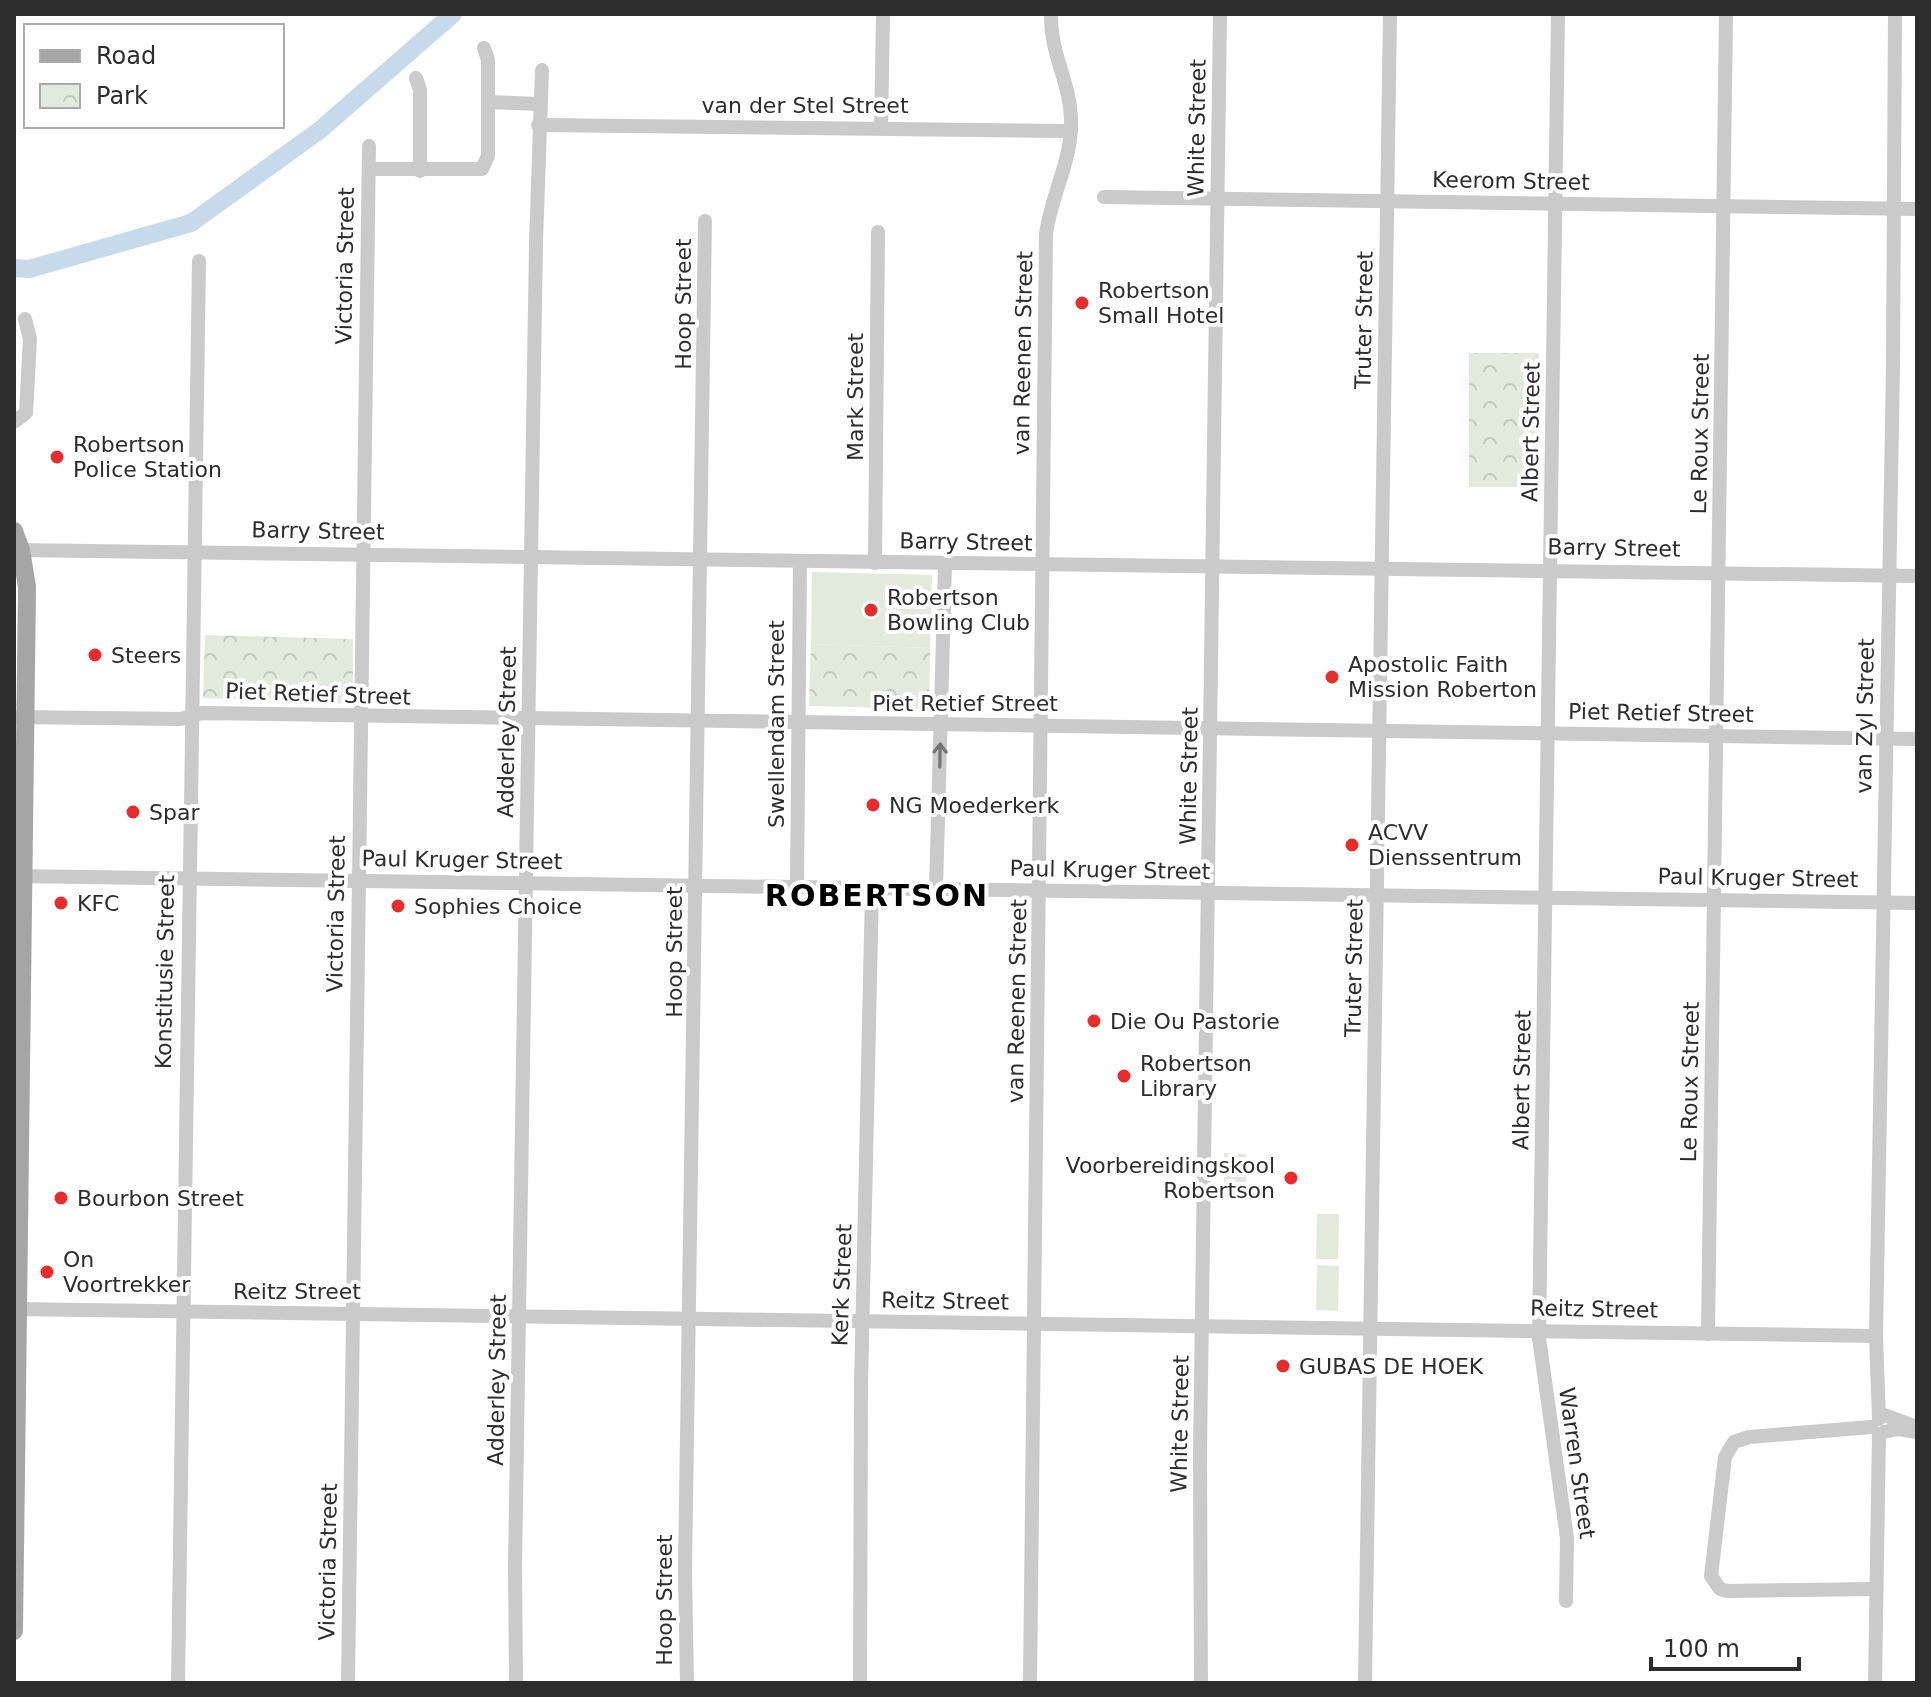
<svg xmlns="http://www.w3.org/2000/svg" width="1931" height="1697" viewBox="0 0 1931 1697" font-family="'DejaVu Sans',sans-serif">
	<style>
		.park { fill: url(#park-crowns) }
		.pitch { fill: #e2ebdb }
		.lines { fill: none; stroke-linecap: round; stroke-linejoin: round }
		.river { stroke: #c6daec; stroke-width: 18 }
		.minor { stroke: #cacaca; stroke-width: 14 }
		.major { stroke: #a5a5a5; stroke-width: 18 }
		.oneway { stroke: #747474 }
		.poi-dot { fill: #e92c2b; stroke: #fff; stroke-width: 3 }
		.labels { text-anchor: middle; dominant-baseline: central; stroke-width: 8; stroke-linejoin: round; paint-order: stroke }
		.street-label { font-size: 22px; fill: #2d2d2d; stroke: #fff }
		.poi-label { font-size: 22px; fill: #2d2d2d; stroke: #fff; text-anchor: start }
		.district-label { font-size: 30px; font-weight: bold; letter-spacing: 2px; fill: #000; stroke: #fff }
	</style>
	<defs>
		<pattern id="park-crowns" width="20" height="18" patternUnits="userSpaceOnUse" patternTransform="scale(2)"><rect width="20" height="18" fill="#e2ebdb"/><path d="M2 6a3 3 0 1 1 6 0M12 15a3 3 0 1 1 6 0" fill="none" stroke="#c2cabc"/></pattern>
	</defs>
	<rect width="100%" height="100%" fill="#fff"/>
	<g class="park">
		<rect x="1469" y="353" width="70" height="134"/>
		<polygon points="205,635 353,639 353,704 203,698"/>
		<polygon points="811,644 930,648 929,709 809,706"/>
	</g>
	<g class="pitch">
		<polygon points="812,572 932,575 930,648 811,644"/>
		<polygon points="1224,1153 1246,1154 1246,1200 1224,1199"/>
		<polygon points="1317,1214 1339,1214 1338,1259 1316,1259"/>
		<polygon points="1317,1265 1339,1266 1338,1311 1316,1310"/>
	</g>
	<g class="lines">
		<polyline class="river" points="14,268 29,269 191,223 320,130 453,14"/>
		<g class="minor">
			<polyline points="1558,14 1539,1338 1567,1538 1566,1601"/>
			<polyline points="416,78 420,90 420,171"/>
			<polyline points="488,102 539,104"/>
			<polyline points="538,125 1071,131"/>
			<polyline points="881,127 883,14"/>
			<polyline points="369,169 482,169 488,156 488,60 484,48"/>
			<polyline points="1104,197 1917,209"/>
			<polyline points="14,422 26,413 30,339 25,319"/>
			<polyline points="14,550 1917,576"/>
			<polyline points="875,563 878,232"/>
			<polyline points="14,717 180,719 202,713 1917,739"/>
			<polyline points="14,876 1917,903"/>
			<polyline points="797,887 800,561"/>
			<polyline points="936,889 945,565"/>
			<polyline points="14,1309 1876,1336"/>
			<polyline points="1708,1334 1726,14"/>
			<polyline points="1879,1413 1917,1427"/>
			<polyline points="1879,1419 1876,1336 1893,366 1895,14"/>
			<polyline points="1871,1427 1749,1437 1734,1442 1725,1457 1711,1576 1720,1589 1727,1591 1876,1589"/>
			<polyline points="1884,1432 1898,1429 1917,1432"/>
			<polyline points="178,1683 199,261"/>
			<polyline points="348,1683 369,146"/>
			<polyline points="516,1683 515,1566 536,242 542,70"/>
			<polyline points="687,1683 685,1570 705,221"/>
			<polyline points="860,1683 861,1386 872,889"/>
			<path d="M1030,1683L1046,234C1051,195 1073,159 1071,118C1070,82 1050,54 1051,14"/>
			<polyline points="1201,1683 1200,1453 1220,14"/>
			<polyline points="1365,1683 1390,14"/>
			<polyline points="1875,1683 1879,1434"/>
		</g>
		<polyline class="major" points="14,531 21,550 27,587 14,1631"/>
	</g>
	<defs><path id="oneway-shaft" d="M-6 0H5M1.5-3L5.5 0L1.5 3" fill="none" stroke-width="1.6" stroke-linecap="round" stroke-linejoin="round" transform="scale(2)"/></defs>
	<use class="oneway" href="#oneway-shaft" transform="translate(940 755) rotate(-89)"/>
	<g class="poi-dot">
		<circle cx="1082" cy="303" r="8"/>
		<circle cx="57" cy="457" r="8"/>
		<circle cx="871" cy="610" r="8"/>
		<circle cx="95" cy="655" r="8"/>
		<circle cx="1332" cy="677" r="8"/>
		<circle cx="873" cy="805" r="8"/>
		<circle cx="133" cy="812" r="8"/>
		<circle cx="1352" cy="845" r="8"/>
		<circle cx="61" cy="903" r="8"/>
		<circle cx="398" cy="906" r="8"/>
		<circle cx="1094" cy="1021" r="8"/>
		<circle cx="1124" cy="1076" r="8"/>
		<circle cx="1291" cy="1178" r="8"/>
		<circle cx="61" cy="1198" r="8"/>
		<circle cx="47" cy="1272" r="8"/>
		<circle cx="1283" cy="1366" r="8"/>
	</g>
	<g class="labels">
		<g class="street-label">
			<text x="805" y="105">van der Stel Street</text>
			<text transform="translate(1197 128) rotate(-89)">White Street</text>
			<text transform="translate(1511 181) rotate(1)">Keerom Street</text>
			<text transform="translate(345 266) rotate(-89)">Victoria Street</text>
			<text transform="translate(683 304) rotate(-90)">Hoop Street</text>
			<text transform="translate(1364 320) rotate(-89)">Truter Street</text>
			<text transform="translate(1023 353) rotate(-89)">van Reenen Street</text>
			<text transform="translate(855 397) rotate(-90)">Mark Street</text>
			<text transform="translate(1531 432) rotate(-89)">Albert Street</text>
			<text transform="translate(1700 434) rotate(-89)">Le Roux Street</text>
			<text transform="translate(318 531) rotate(1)">Barry Street</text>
			<text transform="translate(966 542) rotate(1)">Barry Street</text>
			<text transform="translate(1614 548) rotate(1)">Barry Street</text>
			<text transform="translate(318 694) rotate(2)">Piet Retief Street</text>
			<text x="965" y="703">Piet Retief Street</text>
			<text transform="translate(1661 713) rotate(1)">Piet Retief Street</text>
			<text transform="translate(1865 716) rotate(-89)">van Zyl Street</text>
			<text transform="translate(776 724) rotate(-90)">Swellendam Street</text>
			<text transform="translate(507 732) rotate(-89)">Adderley Street</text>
			<text transform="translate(1189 776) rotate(-89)">White Street</text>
			<text transform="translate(462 860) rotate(1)">Paul Kruger Street</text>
			<text transform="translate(1110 870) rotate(1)">Paul Kruger Street</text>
			<text transform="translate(1758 878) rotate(1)">Paul Kruger Street</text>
			<text transform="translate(336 914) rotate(-89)">Victoria Street</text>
			<text transform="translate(674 952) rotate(-90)">Hoop Street</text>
			<text transform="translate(1354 968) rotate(-89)">Truter Street</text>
			<text transform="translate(165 972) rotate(-89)">Konstitusie Street</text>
			<text transform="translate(1017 1001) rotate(-89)">van Reenen Street</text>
			<text transform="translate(1522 1080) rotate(-89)">Albert Street</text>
			<text transform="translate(1690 1082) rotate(-89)">Le Roux Street</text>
			<text transform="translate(842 1285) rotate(-88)">Kerk Street</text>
			<text x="297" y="1291">Reitz Street</text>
			<text transform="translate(945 1301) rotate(1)">Reitz Street</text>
			<text transform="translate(1594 1309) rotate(1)">Reitz Street</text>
			<text transform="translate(497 1380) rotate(-89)">Adderley Street</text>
			<text transform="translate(1180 1424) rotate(-89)">White Street</text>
			<text transform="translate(1577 1463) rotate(82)">Warren Street</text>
			<text transform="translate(328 1562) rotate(-89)">Victoria Street</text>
			<text transform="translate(664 1600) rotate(-90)">Hoop Street</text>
		</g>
		<g class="poi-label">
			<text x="1098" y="290">Robertson<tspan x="1098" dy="25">Small Hotel</tspan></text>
			<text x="73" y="444">Robertson<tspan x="73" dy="25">Police Station</tspan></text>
			<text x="887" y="597">Robertson<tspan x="887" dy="25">Bowling Club</tspan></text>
			<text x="111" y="655">Steers</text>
			<text x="1348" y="664">Apostolic Faith<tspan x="1348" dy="25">Mission Roberton</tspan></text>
			<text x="889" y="805">NG Moederkerk</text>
			<text x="149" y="812">Spar</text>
			<text x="1368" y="832">ACVV<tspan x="1368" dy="25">Dienssentrum</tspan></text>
			<text x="77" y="903">KFC</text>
			<text x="414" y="906">Sophies Choice</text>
			<text x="1110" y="1021">Die Ou Pastorie</text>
			<text x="1140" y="1063">Robertson<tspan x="1140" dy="25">Library</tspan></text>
			<text x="1275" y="1165" text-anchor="end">Voorbereidingskool<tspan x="1275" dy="25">Robertson</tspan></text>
			<text x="77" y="1198">Bourbon Street</text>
			<text x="63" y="1259">On<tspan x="63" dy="25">Voortrekker</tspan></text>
			<text x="1299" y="1366">GUBAS DE HOEK</text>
		</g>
		<g class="district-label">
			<text x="877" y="895">ROBERTSON</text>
		</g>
	</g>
	<rect width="1931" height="1697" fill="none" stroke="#2d2d2d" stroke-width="32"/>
	<rect x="24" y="24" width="260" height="104" fill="#ffffff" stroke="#ababab" stroke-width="2"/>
	<rect x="40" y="50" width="40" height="12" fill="#a5a5a5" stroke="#ababab" stroke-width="2"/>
	<text x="96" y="64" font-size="24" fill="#2d2d2d">Road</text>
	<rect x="40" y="84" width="40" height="24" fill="url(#park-crowns)" stroke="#ababab" stroke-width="2"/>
	<text x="96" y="104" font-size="24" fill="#2d2d2d">Park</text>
	<path d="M1651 1657v12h148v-12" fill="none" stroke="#2d2d2d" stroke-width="4"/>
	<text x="1663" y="1657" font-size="24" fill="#2d2d2d" stroke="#ffffff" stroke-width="6" paint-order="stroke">100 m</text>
</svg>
